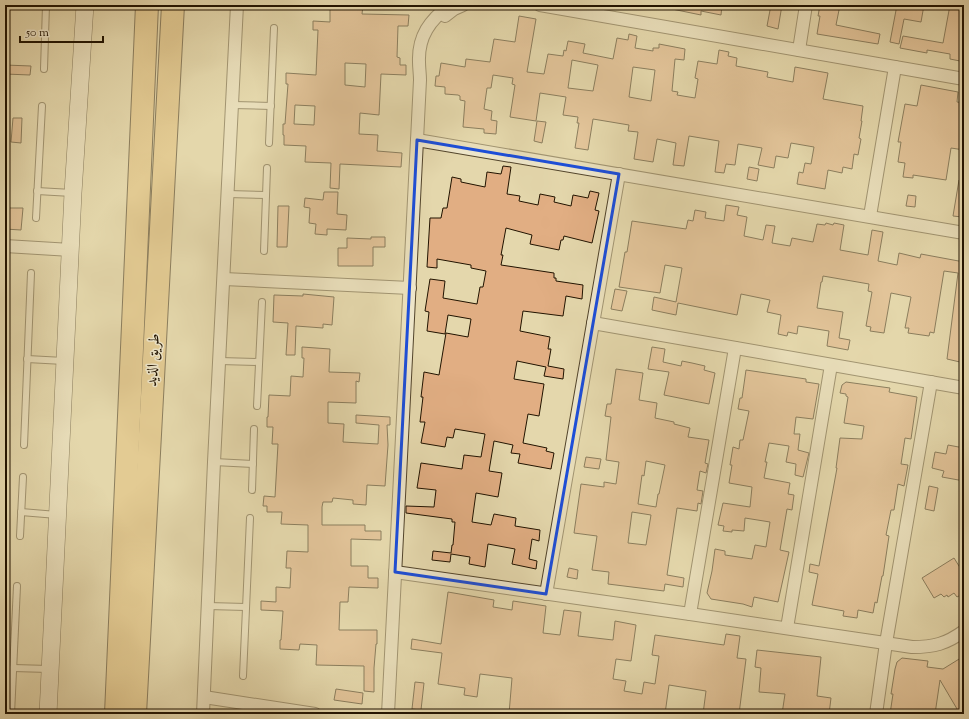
<svg xmlns="http://www.w3.org/2000/svg" width="969" height="719" viewBox="0 0 969 719" font-family="'Sorts Mill Goudy',Amiri,serif">
	<style>
		.building { fill: #e1ae83; stroke: #211300; fill-rule: evenodd }
		.lines { fill: none; stroke-linecap: round; stroke-linejoin: round }
		.lane-casing { stroke: #52442b; stroke-width: 8 }
		.street-casing { stroke: #52442b; stroke-width: 14 }
		.secondary-casing { stroke: #211300; stroke-width: 18 }
		.highway-casing { stroke: #211300; stroke-width: 24 }
		.lane { stroke: #ede5c9; stroke-width: 6 }
		.street { stroke: #ede5c9; stroke-width: 12 }
		.secondary { stroke: #ede5c9; stroke-width: 17 }
		.highway { stroke: #e2bc76; stroke-width: 22 }
		.marked { fill: none; stroke: #1d4ed8; stroke-width: 3; stroke-linejoin: round }
		.labels { text-anchor: middle; dominant-baseline: central; stroke-width: 3; stroke-linejoin: round; paint-order: stroke }
		.street-label { font-size: 15px; fill: #211300; stroke: #ede5c9 }
	</style>
	<rect width="100%" height="100%" fill="#e4d7ac"/>
	<filter id="stains"><feTurbulence type="fractalNoise" baseFrequency=".005" numOctaves="4"/><feColorMatrix values="0 0 0 0 .2 0 0 0 0 .09 0 0 0 0 .02 0 0 0 .5 -.17"/></filter>
	<radialGradient id="worn" r=".72"><stop offset=".6" stop-color="#630" stop-opacity="0"/><stop offset="1" stop-color="#630" stop-opacity=".3"/></radialGradient>
	<g class="building">
		<path d="M330,5H363L362,14L409,15L408,26H398L397,57L400,58V65H406V75L381,74L379,115L360,113L359,134L378,135L377,151L402,153L401,167L340,164L339,189L330,188L331,163L305,162L306,146L284,145V135H283V124H285L288,84H286V73L316,75L318,30H313V21L330,22ZM345,63L366,64L365,87L345,85ZM295,105L315,106L314,125L294,124Z"/>
		<polygon points="672,5 722,5 721,15 701,11 701,15 672,9"/>
		<polygon points="771,5 782,5 778,29 767,26"/>
		<polygon points="820,5 840,5 836,25 880,34 878,44 817,34 820,16 818,16"/>
		<polygon points="897,5 924,5 921,22 904,19 899,44 890,42"/>
		<polygon points="950,5 961,5 961,9 964,10 964,38 960,61 950,59 950,54 927,50 927,53 900,48 903,36 943,43"/>
		<path d="M519,16L536,19L527,72L544,74L548,54L563,56L564,50L566,51L568,41L585,44L583,53L613,59L617,38L628,40L629,34L637,36L635,48L653,51V48H659V44L685,49L684,60L675,59L672,91L678,92L677,95L695,98L698,79L695,78L698,61L717,64L719,50L729,52L728,56L737,58L736,66L768,72L767,77L793,82L795,67L828,73L823,99L863,106L861,121H862L859,138L861,139L858,155L854,154L852,169L843,167L842,173L828,170L825,189L797,184L799,172L803,173L805,163L811,164L814,147L791,143L788,158L776,156L774,168L758,165L762,148L738,144L735,165L726,164L724,173L715,172L719,141L689,136L684,166L673,165L676,143L657,139L653,162L634,159L638,132L628,131L629,125L593,119L588,150L575,148L579,123H577L578,117L563,115L566,97L540,93L536,121L510,117L515,85L512,84L513,78L493,75L491,88H487L484,109L492,111L491,120L497,121L496,134L484,133V129L463,127L465,101L460,100V96L458,95L445,94V87L435,86L436,76H439L441,63L465,67L466,59L490,62L494,39L515,42ZM572,60L598,65L593,91L568,88ZM633,67L655,70L651,101L629,97Z"/>
		<polygon points="5,65 31,66 30,75 5,74"/>
		<polygon points="921,85 958,92 957,102 964,103 964,150 951,148 946,180 913,175 913,178 903,177 905,163 898,162 901,142 898,142 905,104 917,106"/>
		<polygon points="13,118 22,118 21,143 11,142"/>
		<polygon points="537,121 546,122 542,143 534,141"/>
		<polygon points="503,166 511,167 507,194 520,196 519,201 538,205 540,194 555,197 554,202 571,206 573,195 588,198 590,191 599,193 595,210 599,211 592,243 564,236 563,240 561,240 559,250 530,244 532,235 506,228 501,255 503,255 501,265 554,273 554,278 556,278 556,281 583,285 582,299 566,296 563,316 523,311 520,331 550,337 548,349 551,349 548,366 564,369 563,379 544,376 546,367 517,361 514,379 544,384 539,416 528,414 523,443 547,448 546,451 554,453 551,469 518,463 520,454 511,453 513,445 494,441 489,471 502,473 498,497 476,493 472,522 491,525 494,514 516,518 515,526 540,530 539,541 532,539 529,559 537,561 536,569 512,564 515,549 488,544 485,567 469,564 470,557 451,554 450,562 432,560 433,551 451,553 452,545 453,545 455,522 452,522 452,519 406,513 406,506 434,507 436,490 417,488 421,463 462,469 464,455 481,457 485,434 455,429 453,438 447,437 445,447 421,443 425,422 420,422 423,397 421,397 424,372 439,375 446,333 468,337 471,319 448,315 445,334 427,331 429,312 425,311 430,279 445,281 443,298 477,304 480,287 483,287 486,271 471,268 471,265 437,259 437,268 427,267 430,218 441,218 443,208 447,208 452,177 461,179 461,182 485,187 487,172 501,174"/>
		<polygon points="749,167 759,169 757,181 747,179"/>
		<polygon points="959,180 964,180 964,213 962,212 962,217 953,216"/>
		<polygon points="324,192 338,192 337,214 347,215 346,230 327,229 327,235 315,234 316,224 309,223 310,208 304,207 305,198 323,200"/>
		<polygon points="908,195 916,196 915,207 906,206"/>
		<polygon points="726,205 739,207 737,215 747,217 744,236 763,240 766,225 775,226 772,243 790,246 792,238 813,242 817,224 825,225 826,223 833,225 834,223 844,225 840,250 868,255 872,230 883,232 878,261 897,265 899,253 920,258 921,254 964,262 964,358 961,358 960,362 947,359 958,273 944,271 934,333 930,332 929,336 908,333 909,328 905,328 911,297 891,293 884,333 870,331 871,327 866,326 872,292 868,291 869,284 823,276 822,282 821,282 817,308 843,312 839,338 850,340 848,350 827,346 829,331 798,326 797,334 788,332 787,336 778,334 781,315 767,312 770,300 741,294 737,315 678,303 676,315 652,310 654,297 676,302 682,268 665,265 660,293 619,287 625,252 627,252 632,221 686,229 688,220 693,221 695,210 706,212 705,218 724,221"/>
		<polygon points="278,206 289,206 287,247 277,247"/>
		<polygon points="5,208 23,208 21,230 5,229"/>
		<polygon points="371,237 385,237 385,247 373,247 373,266 338,266 338,248 347,248 347,238 371,239"/>
		<polygon points="615,289 627,291 622,311 611,309"/>
		<polygon points="303,294 334,297 332,325 323,324 323,328 296,326 295,355 286,355 288,323 273,322 274,295 303,296"/>
		<polygon points="302,347 330,349 329,372 360,373 359,382 356,381 356,403 328,402 328,423 344,424 343,442 378,444 379,425 356,423 356,415 390,417 390,425 387,425 388,445 385,486 367,485 366,505 353,504 353,500 333,498 332,502 323,502 322,507 322,525 365,525 365,531 381,531 381,540 351,539 351,566 368,566 368,578 378,578 378,588 349,587 348,602 340,602 339,630 377,630 377,644 376,644 374,668 374,692 364,691 364,666 316,665 317,645 300,644 299,650 280,649 280,640 281,640 283,611 261,610 261,601 276,602 276,587 290,588 291,568 286,568 287,551 308,552 308,525 281,524 282,512 267,512 267,506 263,506 264,496 275,497 278,444 272,444 273,427 267,427 267,417 268,417 269,395 290,396 291,376 303,377 304,358 302,358"/>
		<polygon points="652,347 665,349 663,362 681,366 682,361 692,363 705,366 704,370 715,373 709,404 664,395 669,372 648,369"/>
		<path d="M616,369L643,373L639,400L657,403L655,418L674,422V424L690,428L688,437L709,440L705,463L708,464L706,473L700,471L697,490L703,491L701,504L698,503L697,511L677,508L667,575L684,578L683,587L665,584L664,591L608,584L609,572L592,570L597,536L574,533L581,484L604,487V482L616,484L619,462L606,460L611,417L605,416L607,404H611ZM646,461L665,465L659,494H658L656,507L638,504L642,475L644,476ZM632,512L651,515L646,545L628,543Z"/>
		<polygon points="746,370 806,379 806,382 819,384 813,419 796,417 794,434 800,434 798,450 809,453 803,477 795,475 796,464 786,462 789,446 769,443 765,462 767,462 764,478 790,483 788,494 794,495 792,510 787,509 780,550 789,552 778,602 754,597 752,607 743,604 711,599 707,593 712,571 715,549 725,551 725,555 752,559 755,545 766,547 770,522 745,518 744,531 732,530 732,532 723,531 724,526 718,525 723,503 750,507 752,487 729,483 732,465 730,465 733,447 739,449 740,440 743,440 749,411 738,409 740,398 742,398"/>
		<polygon points="846,382 890,388 889,392 917,397 911,439 905,438 901,464 908,465 904,486 898,484 894,510 891,510 886,535 889,536 883,576 882,576 877,603 875,602 873,613 858,610 857,618 843,616 844,611 812,605 818,574 809,572 810,564 819,566 837,468 836,468 840,438 862,439 864,426 844,423 848,397 846,396 846,394 840,393 842,385"/>
		<polygon points="948,445 964,448 964,481 942,477 944,471 932,468 935,452 946,454"/>
		<polygon points="586,457 601,459 599,469 584,467"/>
		<polygon points="929,486 938,488 934,511 925,509"/>
		<polygon points="954,558 964,574 964,593 957,597 954,593 948,597 947,595 944,597 941,594 934,598 922,578"/>
		<polygon points="569,568 578,570 577,579 567,577"/>
		<polygon points="448,592 494,600 493,607 512,610 513,601 546,606 543,633 560,635 564,610 581,612 578,636 613,640 615,621 636,625 631,661 616,659 613,679 626,681 624,691 642,694 644,682 655,684 659,656 652,655 655,635 724,645 726,634 740,636 737,658 746,659 739,714 703,714 706,691 669,685 665,714 551,714 532,711 531,714 509,714 512,678 480,674 477,697 464,695 465,688 438,684 442,653 411,649 412,639 441,644"/>
		<polygon points="757,650 821,657 817,696 831,698 829,714 782,714 785,694 759,692 761,668 755,667"/>
		<polygon points="964,656 964,714 960,714 940,680 935,714 890,714 893,694 891,694 895,669 897,662 902,658 928,661 927,667 943,669"/>
		<polygon points="415,682 424,683 421,710 412,709"/>
		<polygon points="336,689 363,693 362,704 334,700"/>
	</g>
	<g class="lines">
		<g class="lane-casing">
			<g id="lane">
				<polyline points="68,5 83,6"/>
				<polyline points="44,69 46,5"/>
				<polyline points="233,105 271,106"/>
				<polyline points="269,143 274,28"/>
				<polyline points="37,191 72,193"/>
				<polyline points="228,194 266,195"/>
				<polyline points="36,218 42,106"/>
				<polyline points="264,251 267,168"/>
				<polyline points="27,359 64,361"/>
				<polyline points="220,361 259,362"/>
				<polyline points="257,406 262,302"/>
				<polyline points="24,445 31,273"/>
				<polyline points="214,462 253,464"/>
				<polyline points="252,490 254,429"/>
				<polyline points="21,512 57,515"/>
				<polyline points="20,536 23,477"/>
				<polyline points="208,606 246,607"/>
				<polyline points="13,668 49,669"/>
				<polyline points="243,676 250,518"/>
				<polyline points="11,714 17,586"/>
			</g>
		</g>
		<g class="street-casing">
			<g id="street">
				<polyline points="540,5 964,79"/>
				<polyline points="445,16 454,9 463,5"/>
				<polyline points="799,50 806,5"/>
				<polyline points="417,140 964,233"/>
				<polyline points="870,216 895,67"/>
				<polyline points="5,246 71,250"/>
				<polyline points="224,279 410,288"/>
				<polyline points="593,323 964,388"/>
				<path d="M395,572L690,614L912,647C934,647 946,644 964,631"/>
				<polyline points="546,594 619,174"/>
				<polyline points="690,614 735,348"/>
				<polyline points="787,628 831,365"/>
				<polyline points="204,697 315,714"/>
				<polyline points="203,714 214,462 237,5"/>
				<path d="M388,714L417,140C418,120 419,100 420,80C420,74 419,68 419,62C418,36 430,20 450,5"/>
				<polyline points="876,714 886,643 931,382"/>
			</g>
		</g>
		<g class="secondary-casing">
			<polyline id="secondary" points="48,714 73,193 85,5"/>
		</g>
		<g class="highway-casing">
			<g id="highway">
				<polyline points="116,714 147,5"/>
				<polyline points="135,714 173,5"/>
			</g>
		</g>
		<use href="#lane" class="lane"/>
		<use href="#street" class="street"/>
		<use href="#secondary" class="secondary"/>
		<use href="#highway" class="highway"/>
	</g>
	<path d="M0 0H969V719H0ZM417,140L619,174L546,594L395,572Z" fill="#e4d7ac" fill-opacity=".55" fill-rule="evenodd"/>
	<path class="marked" d="M417,140L619,174L546,594L395,572Z"/>
	<g class="labels">
		<g class="street-label">
			<text transform="translate(154 360) rotate(-87)">طريق الذيد</text>
		</g>
	</g>
	<rect width="969" height="719" fill="none" stroke="#e4d7ac" stroke-width="20"/>
	<rect x="6" y="6" width="957" height="707" fill="none" stroke="#211300" stroke-width="2"/>
	<rect x="10" y="10" width="949" height="699" fill="none" stroke="#211300"/>
	<path d="M20 36v6h83v-6" fill="none" stroke="#211300" stroke-width="2"/>
	<text x="26" y="36" font-size="12" fill="#211300" stroke="#ede5c9" stroke-width="3" paint-order="stroke">50 m</text>
	<rect width="100%" height="100%" filter="url(#stains)"/>
	<rect width="100%" height="100%" fill="url(#worn)"/>
</svg>
